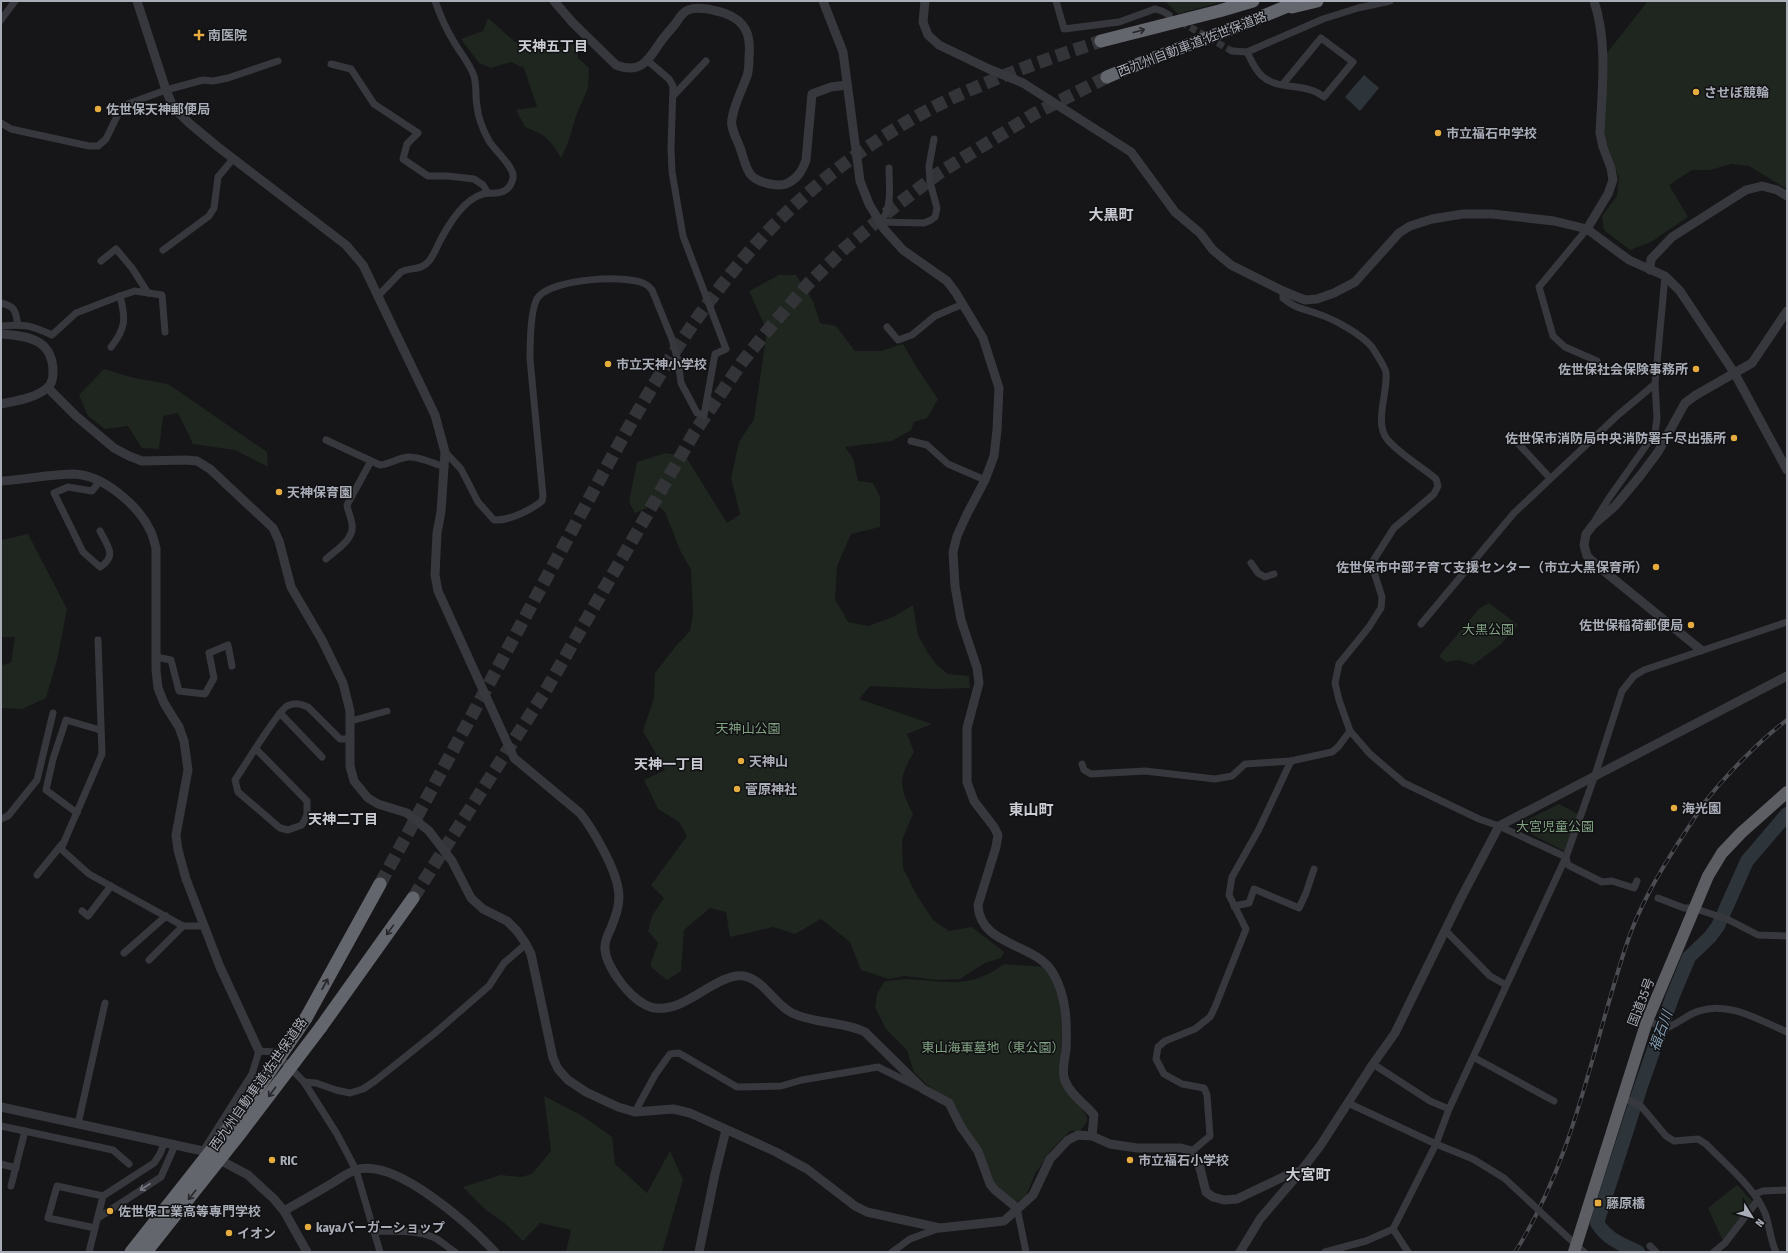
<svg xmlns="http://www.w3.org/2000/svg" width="1788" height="1253" viewBox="0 0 1788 1253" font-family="'Fira Sans Condensed','Noto Sans JP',sans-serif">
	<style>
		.green { fill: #1e261f }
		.water { fill: #2d353b }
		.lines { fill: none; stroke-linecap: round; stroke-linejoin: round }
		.river { stroke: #2d353b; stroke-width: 14 }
		.minor-tunnel { stroke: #333438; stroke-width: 7; stroke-dasharray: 7 3.5; stroke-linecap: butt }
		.motorway-tunnel { stroke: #333438; stroke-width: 13; stroke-dasharray: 13 6; stroke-linecap: butt }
		.minor { stroke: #37383d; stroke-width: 7 }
		.tertiary { stroke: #37383d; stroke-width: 9 }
		.trunk { stroke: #5c5e64; stroke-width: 12 }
		.motorway { stroke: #64666d; stroke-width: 13 }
		.rail-casing { stroke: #4a4c51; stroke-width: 4 }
		.rail { stroke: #111113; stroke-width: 2.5; stroke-dasharray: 8; stroke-linecap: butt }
		.minor-bridge { stroke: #37383d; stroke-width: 7 }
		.motorway-bridge { stroke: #64666d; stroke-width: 13 }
		.oneway { stroke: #26262a }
		.oneway2 { stroke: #767880 }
		.poi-dot { fill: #e6ac40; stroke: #111113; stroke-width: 1.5 }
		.labels { text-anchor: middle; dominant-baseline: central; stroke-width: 3; stroke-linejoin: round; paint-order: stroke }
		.poi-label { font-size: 13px; font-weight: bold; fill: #a9adb7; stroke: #111113; text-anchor: start }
		.street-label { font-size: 13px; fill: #a9adb7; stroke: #111113 }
		.park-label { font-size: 13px; fill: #81a183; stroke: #111113 }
		.neighbourhood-label { font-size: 14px; font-weight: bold; fill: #caccd3; stroke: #111113 }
		.water-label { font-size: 14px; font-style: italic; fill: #829bb0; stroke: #111113 }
		.quarter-label { font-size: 15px; font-weight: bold; fill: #caccd3; stroke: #111113 }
	</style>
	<rect width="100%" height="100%" fill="#161618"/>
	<g class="green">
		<polygon points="1165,1 1225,1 1178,14"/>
		<polygon points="1648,1 1787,1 1787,185 1785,188 1749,166 1731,164 1710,170 1692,170 1669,185 1688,217 1651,242 1630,250 1604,230 1602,216 1617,196 1619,178 1607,144 1604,129 1606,54"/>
		<path d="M488,18L515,42L537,46L559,48L578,43V58L589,68L588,88L576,116L568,143L561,158C550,139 546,135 525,127L516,110L537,107L524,68L511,62L491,68L479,63L461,39L483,31Z"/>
		<path d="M779,275H796L813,301L820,323L836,326L855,351H881L903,344L917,368L938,399L927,418L914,422L911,430L892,441L845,447L853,458L858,481L873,483L880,497V527L851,534L837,566L835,599L848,622L868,626L893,617L913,605L918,635L928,653L937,665L948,674L969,676L970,688L935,689L870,686L859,699L932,724L907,734L914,752C898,779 899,786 913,814L902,840L903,868L917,896L933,920L949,931L972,927L1004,952L1001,958L985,963L960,979L937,980L904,976L889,979L861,970L850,942L821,919L795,934L773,927L730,937L726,912L710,908L684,930L681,971L667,980L650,966L658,943L648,931L652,916L664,898L651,885L687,836L679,822L658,809L644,780L665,770L643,731L654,698L655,673L675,647L690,631L693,614L691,570L680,550L665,512L656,504L635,513L629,502L637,462L666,453L686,457L727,523L740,514L731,478L739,442L754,419L767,331L749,291Z"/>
		<polygon points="104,369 134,378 168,384 267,452 268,467 235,450 193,444 178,413 163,416 159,449 142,448 128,426 105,429 88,416 79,395"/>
		<polygon points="28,534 67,609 57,660 46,698 22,709 1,708 1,665 11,663 15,637 1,637 1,540"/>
		<polygon points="1489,603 1518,625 1501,644 1473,665 1459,660 1446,662 1439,656 1480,608"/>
		<polygon points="1559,804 1578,814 1566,852 1515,826"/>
		<path d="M1004,964L1044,967L1048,970L1059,994L1062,1010L1061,1059L1079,1105L1087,1117V1122L1080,1131H1070L1051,1150L1035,1174L1026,1196L1017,1202L1014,1201L994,1183L982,1149L965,1126L957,1108L926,1084L914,1072L907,1050L886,1029L875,1007L877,994L885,981C892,981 900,979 907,979C945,981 970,990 1004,964Z"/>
		<polygon points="544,1096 581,1115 612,1137 615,1164 647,1193 670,1151 683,1180 662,1252 566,1252 571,1230 540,1223 523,1241 506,1224 486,1210 463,1187 500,1175 521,1177 532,1174 551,1151"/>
		<polygon points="1737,1185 1754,1203 1723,1241 1708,1208"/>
	</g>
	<polygon class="water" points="1364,75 1379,88 1360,111 1345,97"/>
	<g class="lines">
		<path class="river" d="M1638,1252C1621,1244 1607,1239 1597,1223L1641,1086L1672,998L1689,957L1710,937L1718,926L1747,861L1787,814"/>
		<polyline class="minor-tunnel" points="1181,22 1232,51"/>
		<g class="motorway-tunnel">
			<path d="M380,884C441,773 501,661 562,549C627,429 695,295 798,202C850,155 912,114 977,87C1018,69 1059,55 1101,41"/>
			<polyline points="413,898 546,690 694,433 742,362 773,324 807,285 845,248 893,208 939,173 1034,114 1107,77"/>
		</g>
		<g class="minor">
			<polyline points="1056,1 1064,29 1119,22 1155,9 1162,11 1169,15"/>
			<polyline points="1,20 15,1"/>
			<polyline points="1232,51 1247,52 1323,19 1358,8 1390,1"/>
			<path d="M1247,52C1251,60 1255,70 1262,76C1278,91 1307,82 1324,97L1353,62L1321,38L1283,84"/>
			<path d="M331,64L351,69L374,104L418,133L407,144L403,159L428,176H448L474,179L483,185L488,193C500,194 510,192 513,178C515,167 495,151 489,141C483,130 478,118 477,106C475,96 477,86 474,76C470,64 461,54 454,42C446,29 440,15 435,1"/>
			<polyline points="674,95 706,61"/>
			<polyline points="1,123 11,129 89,146 98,146 106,139 122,106 166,90 203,80 213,81 228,78 278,61"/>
			<polyline points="880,222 924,223 931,220 935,217 937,208 930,182 929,166 934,139"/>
			<path d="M880,222C893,210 889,184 889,168"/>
			<polyline points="1587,229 1539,287 1553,336 1565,347 1597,361"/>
			<polyline points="163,250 209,216 214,208 218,177 233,159"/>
			<polyline points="101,261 116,249 132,268 148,293"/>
			<path d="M1283,291V298C1296,309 1302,308 1318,314C1334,319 1361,334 1372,347C1375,352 1386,368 1386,373C1388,392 1374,423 1387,439C1398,453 1422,467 1436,479L1438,486L1434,494L1394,528L1373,561V569L1382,597L1381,608L1369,627L1339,664L1335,683L1339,700L1350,731L1370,754L1404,783L1479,819L1499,826L1566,857L1568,865L1602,882L1612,881L1634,888L1637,881"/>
			<path d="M378,296L401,272C410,267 421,271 429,261C434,255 437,246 441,239C450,222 467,195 488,193"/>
			<path d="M1,303C16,307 15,310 18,325"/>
			<path d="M1,326C24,324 31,325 52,335L76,313L120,296L135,291L162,295L165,332"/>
			<polyline points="887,327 898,340 912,335 935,316 963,304"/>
			<path d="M111,347C126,328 126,319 120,296"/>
			<polyline points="1512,437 1550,478"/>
			<path d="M326,440L380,465C390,464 398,458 408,457C419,456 434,464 445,467"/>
			<polyline points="911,441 927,445 948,464 985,480"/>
			<path d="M445,452L461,469L478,502L494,520C509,521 531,510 542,501L543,496L530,359C530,346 530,305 539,296C554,279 626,274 645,284C648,285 650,288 652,290L672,339L678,361L681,383L697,413L704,415L715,354L726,349L683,236L672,172L671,148L673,86L669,79L648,61"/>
			<polyline points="1594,522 1609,498 1655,433 1657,418 1655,384 1665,276"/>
			<path d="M100,531C107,545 118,556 100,567L83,552L54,493L68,487L92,491L100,481"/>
			<path d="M326,559C336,550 355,539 352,524C351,517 348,512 347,505L371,461"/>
			<polyline points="1251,563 1258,573 1265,577 1274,574"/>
			<polyline points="1421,624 1514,513 1618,415 1655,384"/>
			<polyline points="98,640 102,754 61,849 89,874 183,926 202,926"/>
			<polyline points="156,657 171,660 179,691 205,694 214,678 209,653 228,645 232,666"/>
			<polyline points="280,713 322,757"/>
			<polyline points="351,721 387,711"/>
			<path d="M256,749L307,801V815L302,825L288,830L280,828L238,792L235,780C244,767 277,712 287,706C295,702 301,704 308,707L340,739H351"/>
			<polyline points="1082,764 1084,770 1091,774 1145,771 1215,779 1232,776 1245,764 1291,761 1332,752 1338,747 1350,731"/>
			<polyline points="77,813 46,790 53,759 66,720 100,730"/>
			<polyline points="1,819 8,816 37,780 53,713"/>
			<polyline points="37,875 62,844"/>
			<polyline points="1658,898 1684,908 1693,908 1727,919 1758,935 1787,936"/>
			<polyline points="1234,906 1249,903 1254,889 1299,908 1306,893 1314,869"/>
			<polyline points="82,911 88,916 111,886"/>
			<polyline points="1446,931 1490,976 1506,985"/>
			<polyline points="124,953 166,916"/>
			<polyline points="149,960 183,926"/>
			<path d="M1647,1021L1666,1028C1678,1024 1688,1014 1699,1011C1729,1001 1759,1020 1787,1032"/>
			<polyline points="1475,1058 1554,1101"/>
			<polyline points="1373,1064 1430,1101 1449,1109"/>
			<polyline points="304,1082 316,1083 336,1090 350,1093 363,1089 375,1081 435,1033 489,986 504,963 526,944"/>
			<path d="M1623,1098L1640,1105L1666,1136L1674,1141L1698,1139L1706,1144C1726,1165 1754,1187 1765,1213C1770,1226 1770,1240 1776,1252"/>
			<polyline points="1348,1103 1436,1144 1473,1159 1504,1178 1530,1202"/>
			<polyline points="635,1112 655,1075 670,1054 679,1053 737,1087 781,1086 802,1080 878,1067 918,1087"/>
			<polyline points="78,1124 105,1003"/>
			<polyline points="1,1126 113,1150 129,1164"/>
			<polyline points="203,1151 252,1074 259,1051 275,1052 304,1082 337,1134 356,1170 380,1252"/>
			<polyline points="1192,1151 1210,1136 1207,1095 1204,1088 1182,1084 1164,1074 1156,1059 1158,1047 1165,1041 1195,1029 1210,1017 1215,1007 1246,929 1229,895 1232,877 1259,829 1291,761"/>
			<polyline points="1,1164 16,1168"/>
			<polyline points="11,1186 25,1131"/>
			<polyline points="1755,1194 1763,1191 1787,1190"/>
			<polyline points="1017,1208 1026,1252"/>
			<polyline points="98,1218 161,1177 175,1145"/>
			<polyline points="1548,1219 1584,1252"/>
			<polyline points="95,1228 48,1218 57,1186 103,1196"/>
			<polyline points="1393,1229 1408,1252"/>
			<path d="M373,1231C394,1232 418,1229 437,1239C443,1243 449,1248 455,1252"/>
			<polyline points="1650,1246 1656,1252"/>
			<polyline points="89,1252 103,1196 154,1163 160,1154 164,1143"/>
			<polyline points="892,1252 910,1239 940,1228"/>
			<polyline points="1325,1252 1366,1241 1393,1229 1436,1144 1449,1109 1566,857 1595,775 1622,691 1634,676 1644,670 1787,622"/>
			<polyline points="1714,1252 1725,1243 1758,1200"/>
		</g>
		<g class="tertiary">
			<path d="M137,1L166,90L173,107L189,123L218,147L346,245L363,265L435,415L445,452L441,512L437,533L435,575L438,591L514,758L580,813C593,829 615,868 618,888C621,903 616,915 611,928C608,934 604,942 605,949C606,969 635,1006 655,1008C684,1012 708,981 736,976C760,972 773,1004 792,1013C814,1024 843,1021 865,1032L923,1089L949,1103L961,1127L978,1151L990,1184L995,1190L1017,1208"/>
			<path d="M554,1L573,23L616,65C640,74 647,62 659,44C664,37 670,30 676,23C679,18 683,12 688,10C699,6 713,10 724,13C747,21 751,36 749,58C749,64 749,70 747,76C742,90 734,104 732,119C730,127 736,137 739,145C747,165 744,179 770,184C775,185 783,186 788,183C798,178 802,171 806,160L812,94L831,87L847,85"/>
			<path d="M823,1L843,52L860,181L869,204L884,229L903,250L947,281L956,293L983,338L999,388L997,430L994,456L985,480L967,514L957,536L953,552L955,586L961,620L977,668L979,683L967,728V782L974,801L994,827L998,835L996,847L978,905C980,947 1035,942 1053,973C1067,997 1067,1023 1066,1050C1065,1058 1062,1068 1064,1077C1067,1092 1085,1104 1094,1115L1092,1136"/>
			<polyline points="925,1 923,22 928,35 939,45 989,69 1023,83 1131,152 1175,212 1200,233 1213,250 1231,265 1283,291 1305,300 1317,299 1334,293 1355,282 1399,233 1410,226 1432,219 1463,214 1492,214 1554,221 1587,229 1629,260 1665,276 1680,291 1735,374 1787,470"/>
			<path d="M1587,229L1608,194L1613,180L1611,168L1603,147L1600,133C1602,90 1608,42 1594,1"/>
			<polyline points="1650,270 1651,259 1672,237 1746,190 1762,186 1777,190 1787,196"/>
			<path d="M1,334C26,336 51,338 53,369C53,376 53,383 47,388C36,398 15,401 1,404"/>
			<polyline points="48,388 76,416 114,448 129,456 142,461 186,460 197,461 210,469 273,528 279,541 291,587 322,640 343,683 350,711 350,766 354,781 368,798 378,804 407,813 429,831 452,861 471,898 483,909 507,921 517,931 526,944 531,954 553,1058 558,1069 568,1080 586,1092 618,1107 635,1112 673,1109 690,1113 776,1152 807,1169 855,1206 867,1212 940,1228 1004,1221 1033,1195 1050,1159 1068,1140 1078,1135 1092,1136 1110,1144 1137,1148 1181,1148 1192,1151 1200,1168 1206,1192 1213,1197 1224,1200 1237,1199 1285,1176 1301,1171"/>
			<path d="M1,481C25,480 49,474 74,474C103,475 138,505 150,530C153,535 154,542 156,548V670L158,688L164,703L179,727L184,741L188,770L176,835L178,850L186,879L220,967L259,1051"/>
			<polyline points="1701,650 1599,567 1587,556 1584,545 1586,534 1593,525 1615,506 1640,476 1658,452 1685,403 1696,395 1752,363 1787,311"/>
			<polyline points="1,1107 203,1151 248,1175 274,1199 284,1211 307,1252"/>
			<path d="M284,1211C301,1201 318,1192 334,1182C341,1178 348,1172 356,1170C395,1157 470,1225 495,1252"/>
			<polyline points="699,1252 715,1174 726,1130"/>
			<polyline points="1240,1252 1260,1219 1301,1171 1320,1146 1373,1064 1395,1033 1461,898 1499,826 1787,676"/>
		</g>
		<polyline class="trunk" points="1574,1252 1647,1021 1708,876 1722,853 1741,833 1787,792"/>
		<g class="motorway">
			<polyline points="1292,7 1317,1"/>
			<polyline points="1101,41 1219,11 1253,1"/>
			<path d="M1107,77C1170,50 1236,29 1299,1"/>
			<polyline points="306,1018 380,884"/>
			<polyline points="321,1027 413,898"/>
		</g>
		<g class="rail-casing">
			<path id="rail" d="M1515,1252C1575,1158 1592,1047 1627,943C1639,907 1658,875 1678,843C1687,830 1696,815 1705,802C1726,775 1759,741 1787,720"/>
		</g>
		<use href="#rail" class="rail"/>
		<polyline class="minor-bridge" points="1530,1202 1548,1219"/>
		<g class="motorway-bridge">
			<polyline points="131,1252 247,1105 306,1018"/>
			<polyline points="146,1252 239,1135 321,1027"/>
		</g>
	</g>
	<defs><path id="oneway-shaft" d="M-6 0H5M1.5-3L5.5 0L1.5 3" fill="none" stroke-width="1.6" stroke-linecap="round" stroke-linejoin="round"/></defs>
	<g class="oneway">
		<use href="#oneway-shaft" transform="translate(1139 31) rotate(-15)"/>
		<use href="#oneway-shaft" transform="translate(390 930) rotate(126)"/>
		<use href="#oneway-shaft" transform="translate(325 984) rotate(-61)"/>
		<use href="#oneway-shaft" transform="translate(272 1092) rotate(127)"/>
		<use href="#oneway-shaft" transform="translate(192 1195) rotate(129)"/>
	</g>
	<use class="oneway2" href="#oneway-shaft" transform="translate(145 1187) rotate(147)"/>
	<g class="poi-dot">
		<path d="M197 29h4v4h4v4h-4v4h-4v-4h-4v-4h4z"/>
		<circle cx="1696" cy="92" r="4"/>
		<circle cx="98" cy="109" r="4"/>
		<circle cx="1438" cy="133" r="4"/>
		<circle cx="608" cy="364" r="4"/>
		<circle cx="1696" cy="369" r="4"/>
		<circle cx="1734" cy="438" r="4"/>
		<circle cx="279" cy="492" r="4"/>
		<circle cx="1656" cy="567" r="4"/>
		<circle cx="1691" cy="625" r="4"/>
		<circle cx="741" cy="761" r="4"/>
		<circle cx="737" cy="789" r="4"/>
		<circle cx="1674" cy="808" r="4"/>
		<circle cx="272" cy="1160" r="4"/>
		<circle cx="1130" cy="1160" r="4"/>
		<rect x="1594" y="1199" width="8" height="8" rx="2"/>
		<circle cx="110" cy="1211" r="4"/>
		<circle cx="308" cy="1227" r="4"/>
		<circle cx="229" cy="1233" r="4"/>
	</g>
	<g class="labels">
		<g class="poi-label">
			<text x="208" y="35">南医院</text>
			<text x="1704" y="92">させぼ競輪</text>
			<text x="106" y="109">佐世保天神郵便局</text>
			<text x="1446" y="133">市立福石中学校</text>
			<text x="616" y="364">市立天神小学校</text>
			<text x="1688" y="369" text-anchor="end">佐世保社会保険事務所</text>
			<text x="1726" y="438" text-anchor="end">佐世保市消防局中央消防署千尽出張所</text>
			<text x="287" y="492">天神保育園</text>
			<text x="1648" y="567" text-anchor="end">佐世保市中部子育て支援センター（市立大黒保育所）</text>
			<text x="1683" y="625" text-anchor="end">佐世保稲荷郵便局</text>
			<text x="749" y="761">天神山</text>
			<text x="745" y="789">菅原神社</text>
			<text x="1682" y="808">海光園</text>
			<text x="280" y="1160">RIC</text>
			<text x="1138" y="1160">市立福石小学校</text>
			<text x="1606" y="1203">藤原橋</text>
			<text x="118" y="1211">佐世保工業高等専門学校</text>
			<text x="316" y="1227">kayaバーガーショップ</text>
			<text x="237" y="1233">イオン</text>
		</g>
		<g class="street-label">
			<text transform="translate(1192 44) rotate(-21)">西九州自動車道;佐世保道路</text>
			<text transform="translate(1641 1002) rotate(-69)">国道35号</text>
			<text transform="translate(258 1084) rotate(-55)">西九州自動車道;佐世保道路</text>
		</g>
		<g class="park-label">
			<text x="1488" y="629">大黒公園</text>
			<text x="748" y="728">天神山公園</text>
			<text x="1555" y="826">大宮児童公園</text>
			<text x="993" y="1047">東山海軍墓地（東公園）</text>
		</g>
		<g class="neighbourhood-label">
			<text x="553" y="46">天神五丁目</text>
			<text x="669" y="764">天神一丁目</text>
			<text x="343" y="819">天神二丁目</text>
		</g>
		<g class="water-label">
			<text transform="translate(1661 1031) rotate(-70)">福石川</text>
		</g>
		<g class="quarter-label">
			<text x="1111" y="215">大黒町</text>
			<text x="1031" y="810">東山町</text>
			<text x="1308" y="1175">大宮町</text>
		</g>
	</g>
	<rect width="1788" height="1253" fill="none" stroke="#a9adb7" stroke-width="4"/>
	<g transform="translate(1752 1217) rotate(127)" stroke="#111113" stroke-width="3" paint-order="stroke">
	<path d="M0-3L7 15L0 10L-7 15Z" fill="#a9adb7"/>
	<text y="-6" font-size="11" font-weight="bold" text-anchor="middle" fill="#a9adb7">N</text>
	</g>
</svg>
